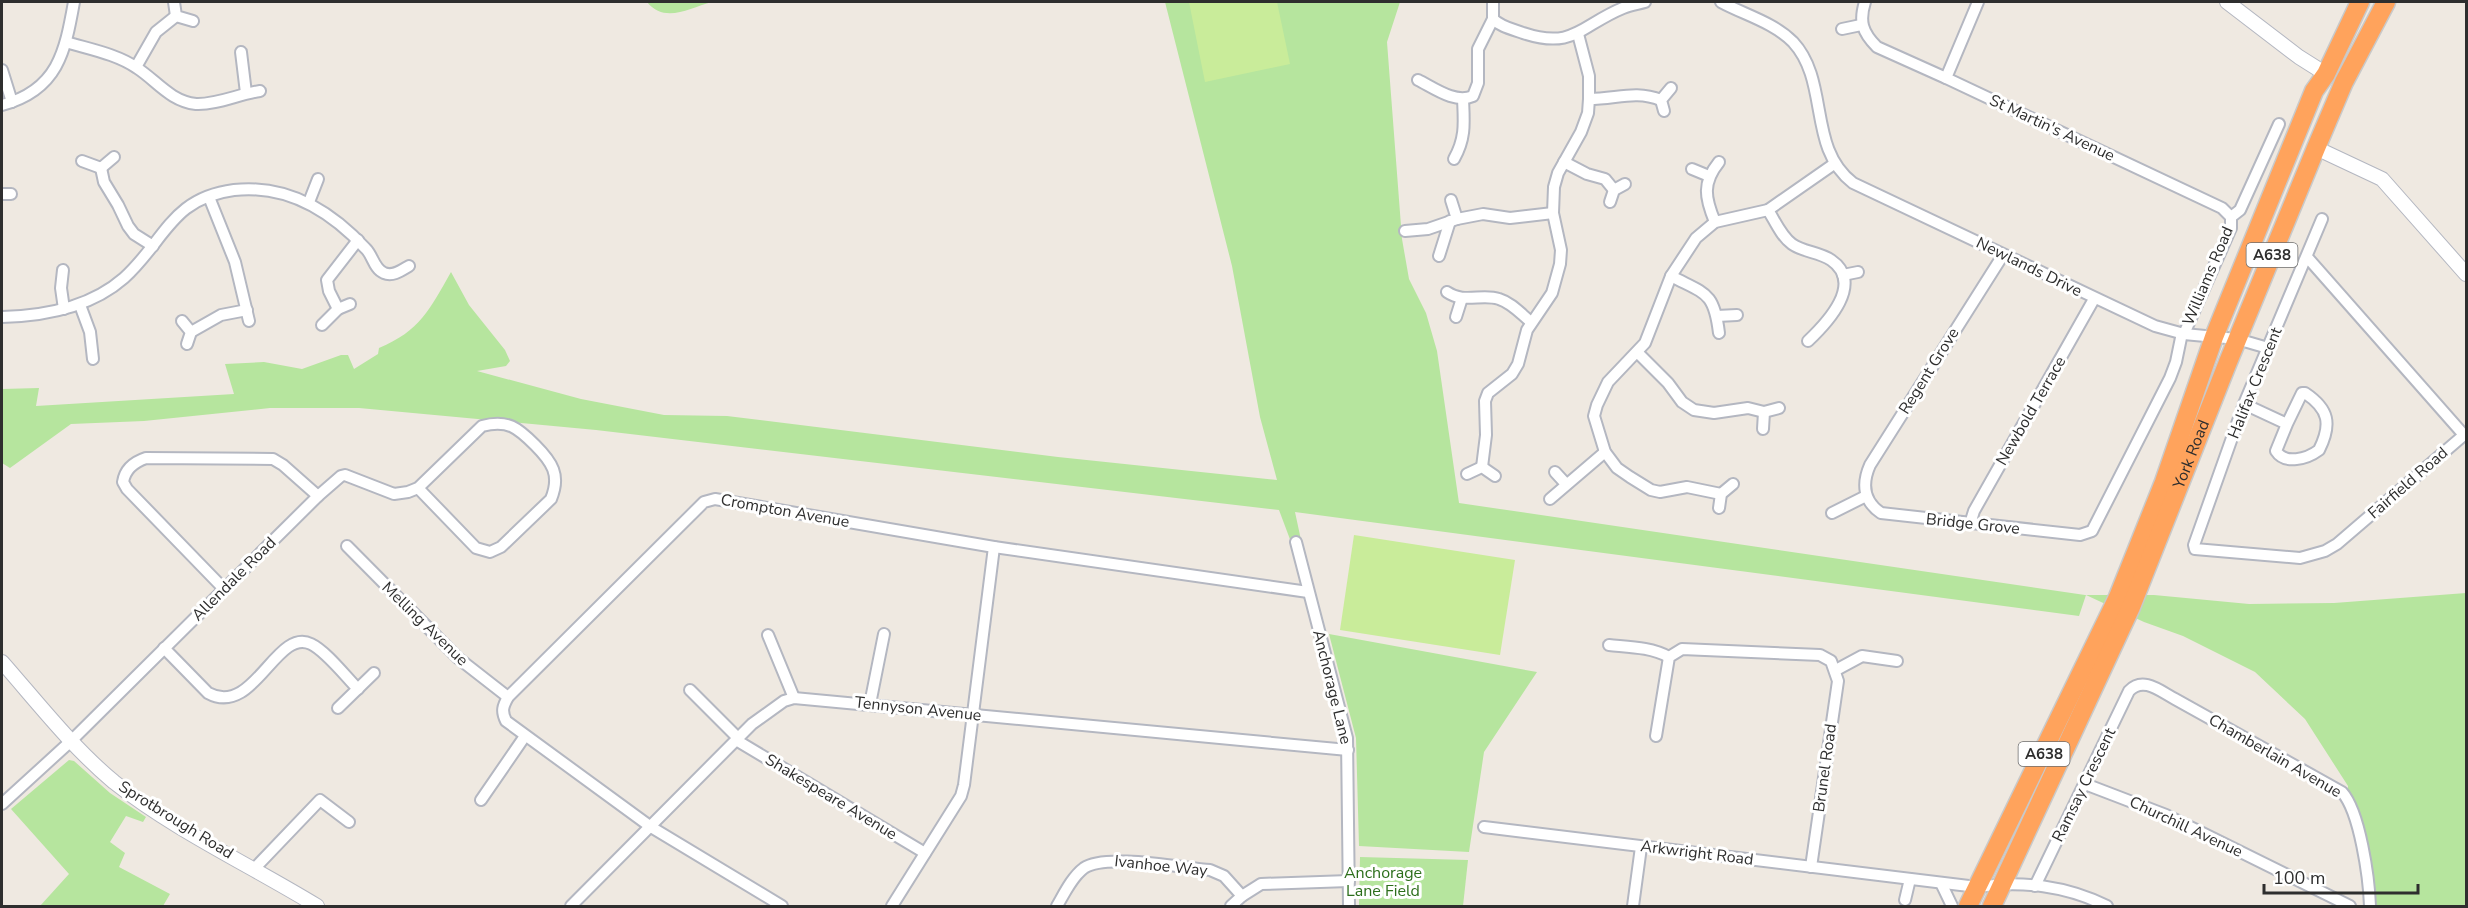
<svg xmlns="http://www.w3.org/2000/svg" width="2468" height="908" viewBox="0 0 2468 908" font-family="'Nunito Sans',sans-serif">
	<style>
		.green { fill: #b6e59e }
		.pitch { fill: #c9ec9a }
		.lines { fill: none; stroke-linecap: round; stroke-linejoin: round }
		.street-casing { stroke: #b4b7c1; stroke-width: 14 }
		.secondary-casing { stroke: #b4b7c1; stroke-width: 16 }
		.highway-casing { stroke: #c9c9c9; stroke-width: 21 }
		.street { stroke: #fff; stroke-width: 10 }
		.secondary { stroke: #fff; stroke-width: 14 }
		.highway { stroke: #ffa35c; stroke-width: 18 }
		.labels { text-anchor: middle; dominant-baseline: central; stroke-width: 6; stroke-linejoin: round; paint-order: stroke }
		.shield { fill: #fff; stroke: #6d6d6d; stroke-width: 1.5 }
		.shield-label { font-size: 15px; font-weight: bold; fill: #2e2e2e }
		.street-label { font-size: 16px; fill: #2e2e2e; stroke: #fff }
		.park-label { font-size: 16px; fill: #2c6e1b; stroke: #fff }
	</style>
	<rect width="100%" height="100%" fill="#efe9e1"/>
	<g class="green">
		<path d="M647,2H712C689,8 665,24 647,2Z"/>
		<path d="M1165,2H1400L1387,42L1402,239L1409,279L1426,313L1437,351L1459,503L2085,595H2154L2249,604L2334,603L2466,593V906H2370L2348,798V786L2305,719L2255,672L2183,636L2144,622L2086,595L2079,616L1295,512L1301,540L1291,542L1279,510L596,430L359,408H270L144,421L71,424L10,468L2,463V389L39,388L36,406L234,394L225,364L264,362L302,369L341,355H348L354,369L378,354L379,348C420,331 430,309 451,272L469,305L505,350L510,361L506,366L477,371L581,399L664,415L727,416L1058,457L1277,480L1260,417L1232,266Z"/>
		<polygon points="1329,634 1537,672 1484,752 1469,852 1359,846 1356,738"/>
		<polygon points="69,760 74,761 110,793 146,817 143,822 126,816 110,842 125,853 119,867 170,894 163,906 40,906 69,874 11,809"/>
		<polygon points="1360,857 1468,860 1463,906 1359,906"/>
	</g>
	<g class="pitch">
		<polygon points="1189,2 1277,2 1290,64 1205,82"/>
		<polygon points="1354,535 1515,560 1500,655 1340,630"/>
	</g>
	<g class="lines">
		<g class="street-casing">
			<g id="street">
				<polyline points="174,2 176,16 193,21"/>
				<path d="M1721,2C1745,15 1773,22 1793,42C1830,82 1807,148 1853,183L2155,326L2184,334L2237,339L2268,348"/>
				<path d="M1865,2C1859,21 1862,32 1877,47L1946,78"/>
				<polyline points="1978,2 1946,78 2222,208 2231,217"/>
				<path d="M1493,19C1501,27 1512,29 1523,33C1574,50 1581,25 1623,8C1630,5 1638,4 1645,2"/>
				<polyline points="1842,29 1861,25"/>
				<path d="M66,42C89,49 117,54 137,68C157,81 170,101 196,104C216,105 239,94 260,91"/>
				<polyline points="241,52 246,93"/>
				<polyline points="136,67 156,32 176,16"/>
				<polyline points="2,70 12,102"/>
				<path d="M1418,80C1434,88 1455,104 1473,96L1478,83V49L1493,19V2"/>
				<path d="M1589,99C1617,99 1635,90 1661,100"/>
				<path d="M2,105C58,90 65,52 74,2"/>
				<polyline points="1664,111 1661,100 1671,88"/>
				<path d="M1454,159C1466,138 1464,122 1463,99"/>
				<polyline points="82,161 101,168 114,157"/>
				<polyline points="1564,162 1587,174 1605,179 1614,190"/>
				<polyline points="101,168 104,182 118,205 128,226 134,234 153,246"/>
				<polyline points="1692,169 1709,176"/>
				<polyline points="2,194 11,194"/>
				<polyline points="209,197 235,262 249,321"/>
				<polyline points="1451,200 1457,219"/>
				<polyline points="309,202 318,179"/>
				<polyline points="1610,202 1614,190 1625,184"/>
				<path d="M1768,210C1775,221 1781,236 1792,244C1803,252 1819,252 1831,260C1865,283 1827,323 1808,341"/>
				<polyline points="2231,217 2240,210 2279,124"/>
				<path d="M1715,222C1705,198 1702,183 1719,162"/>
				<polyline points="1405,231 1428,229 1457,219 1483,214 1510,218 1553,213"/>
				<path d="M2003,255L1870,465C1862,483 1863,501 1881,513L2080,535L2092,531L2170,378L2176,362L2182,333"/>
				<polyline points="1439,256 1450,221"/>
				<polyline points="2307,257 2464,435 2337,544 2325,551 2300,558 2195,549 2194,545 2244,404 2322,219"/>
				<polyline points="63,270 61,288 64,309"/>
				<polyline points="1843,275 1858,272"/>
				<path d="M1671,276C1705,294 1714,291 1719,333"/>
				<path d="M1447,292C1464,304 1482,293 1499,299C1512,303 1521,314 1531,322"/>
				<polyline points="80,305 90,332 93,359"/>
				<polyline points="338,309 329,291 327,280 358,240"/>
				<polyline points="1717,316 1737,315"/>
				<path d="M2,317C45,316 91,307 124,278C165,241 171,198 234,190C288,184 331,211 366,249C373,256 374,269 384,273C393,277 402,270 409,266"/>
				<polyline points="1456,317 1462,298"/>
				<polyline points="182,321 191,332 187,344"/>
				<polyline points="322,325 338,309 350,304"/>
				<polyline points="191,332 221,315 247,310"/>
				<polyline points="2184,334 2231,228 2231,217"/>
				<polyline points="1638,353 1668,383 1682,402 1694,410 1714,413 1748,408 1764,412 1779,408"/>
				<path d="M2244,404L2287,424L2302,393H2305C2329,409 2332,424 2319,450C2307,459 2285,465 2276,451L2287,424"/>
				<polyline points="1763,429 1764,412"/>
				<polyline points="1482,467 1486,435 1485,401 1488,393 1512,374 1518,364 1527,330 1552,293 1560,264 1561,250 1553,213 1554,187 1558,173 1581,132 1588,113 1589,99 1589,76 1578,34"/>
				<polyline points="1555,472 1566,484"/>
				<polyline points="1467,474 1482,467 1495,476"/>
				<polyline points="1721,494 1687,487 1660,492 1651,490 1630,477 1617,468 1605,452 1594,416 1597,405 1608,382 1645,343 1671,276 1696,238 1715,222 1768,210 1834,164"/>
				<polyline points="1550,499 1605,452"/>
				<polyline points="1719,508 1721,494 1733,484"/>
				<polyline points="1832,513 1866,496"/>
				<polyline points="1970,524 1974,511 2094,299"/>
				<polyline points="1296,542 1347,738 1349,906"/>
				<polyline points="347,546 458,658 508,697"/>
				<path d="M224,589L127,489L123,482C125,469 134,462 146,458L273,459L283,465L318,496"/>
				<polyline points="768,635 794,698"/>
				<path d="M1609,645C1629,647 1651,647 1669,657"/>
				<path d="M164,648L208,693C254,718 276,627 311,644C326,651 346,677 358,689"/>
				<polyline points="1836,670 1862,656 1897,661"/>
				<polyline points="690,690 738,738"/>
				<polyline points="870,704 884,634"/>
				<polyline points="338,708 374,673"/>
				<polyline points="1656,736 1669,657 1682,649 1820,655 1831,661 1838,681 1811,867"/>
				<polyline points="736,740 925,853"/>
				<polyline points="2085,784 2166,815 2350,906"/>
				<polyline points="481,800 525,736"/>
				<path d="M2,804L71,741L318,496L341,476L345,475L394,494L408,492L418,488L482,426C508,419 518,428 535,445C552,462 561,475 551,499L501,547L490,552L476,548L418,488"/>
				<path d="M1484,827L1977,887C2021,880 2067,886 2107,906"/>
				<polyline points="254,869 320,800 349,822"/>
				<polyline points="1941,883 1952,906"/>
				<path d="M2035,886L2129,691C2143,676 2160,691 2175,699L2342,792C2360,812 2369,878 2370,906"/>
				<polyline points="1905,900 1910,879"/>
				<polyline points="571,906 752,724 784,701 794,698 1348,750"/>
				<path d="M782,906L651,827L506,721C501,711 503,706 508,697L704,502L715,499L994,547L1308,592"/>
				<polyline points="892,906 961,796 964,785 994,547"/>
				<path d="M1057,906C1064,894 1072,877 1084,868C1105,853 1182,868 1210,870L1224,876L1242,896"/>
				<polyline points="1231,906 1242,896 1261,884 1349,881"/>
				<polyline points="1633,906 1641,847"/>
			</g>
		</g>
		<g class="secondary-casing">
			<g id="secondary">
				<polyline points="2227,2 2299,57 2326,74"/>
				<polyline points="2316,148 2382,179 2466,274"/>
				<path d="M2,662C38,703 72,747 114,782C176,831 250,865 317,906"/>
			</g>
		</g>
		<g class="highway-casing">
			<g id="highway">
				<polyline points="1968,906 2118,597 2164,482 2214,337 2314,91 2326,74 2360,2"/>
				<path id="s1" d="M1992,906L2131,607L2228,362L2316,148L2344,82L2386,2"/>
			</g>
		</g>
		<use href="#street" class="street"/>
		<use href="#secondary" class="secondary"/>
		<use href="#highway" class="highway"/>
	</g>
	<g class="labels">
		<g class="shield">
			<rect x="2246.5" y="243" width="51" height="24" rx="4.5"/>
			<rect x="2018.5" y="742" width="51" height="24" rx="4.5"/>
		</g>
		<g class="shield-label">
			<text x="2272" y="255">A638</text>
			<text x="2044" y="754">A638</text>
		</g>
		<g class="street-label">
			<text transform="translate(2052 128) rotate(25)">St Martin's Avenue</text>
			<text transform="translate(2029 267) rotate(26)">Newlands Drive</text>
			<text transform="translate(2208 276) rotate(-67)">Williams Road</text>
			<text transform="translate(1929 371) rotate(-58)">Regent Grove</text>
			<text transform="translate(2255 383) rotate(-68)">Halifax Crescent</text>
			<text transform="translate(2031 411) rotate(-60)">Newbold Terrace</text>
			<text stroke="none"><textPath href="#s1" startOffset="494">York Road</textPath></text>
			<text transform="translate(2408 483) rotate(-41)">Fairfield Road</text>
			<text transform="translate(785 511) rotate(10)">Crompton Avenue</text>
			<text transform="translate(1973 524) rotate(6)">Bridge Grove</text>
			<text transform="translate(234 579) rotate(-45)">Allendale Road</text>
			<text transform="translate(425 624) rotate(44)">Melling Avenue</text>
			<text transform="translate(1332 687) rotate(76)">Anchorage Lane</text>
			<text transform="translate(918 709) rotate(6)">Tennyson Avenue</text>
			<text transform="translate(2275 756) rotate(30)">Chamberlain Avenue</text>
			<text transform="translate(1825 768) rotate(-82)">Brunel Road</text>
			<text transform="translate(2084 785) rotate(-64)">Ramsay Crescent</text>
			<text transform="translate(831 797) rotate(31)">Shakespeare Avenue</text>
			<text transform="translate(176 820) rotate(32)">Sprotbrough Road</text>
			<text transform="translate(2186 827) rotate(25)">Churchill Avenue</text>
			<text transform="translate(1697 853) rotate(7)">Arkwright Road</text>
			<text transform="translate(1161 866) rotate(6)">Ivanhoe Way</text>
		</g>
		<g class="park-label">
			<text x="1383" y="873">Anchorage<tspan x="1383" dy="18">Lane Field</tspan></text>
		</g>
	</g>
	<rect width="2468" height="908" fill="none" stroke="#2e2e2e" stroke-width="6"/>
	<path d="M2264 884v9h154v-9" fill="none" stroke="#2e2e2e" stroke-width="3"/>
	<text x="2273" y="884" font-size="18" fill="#2e2e2e" stroke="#ffffff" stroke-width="4.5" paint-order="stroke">100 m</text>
</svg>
